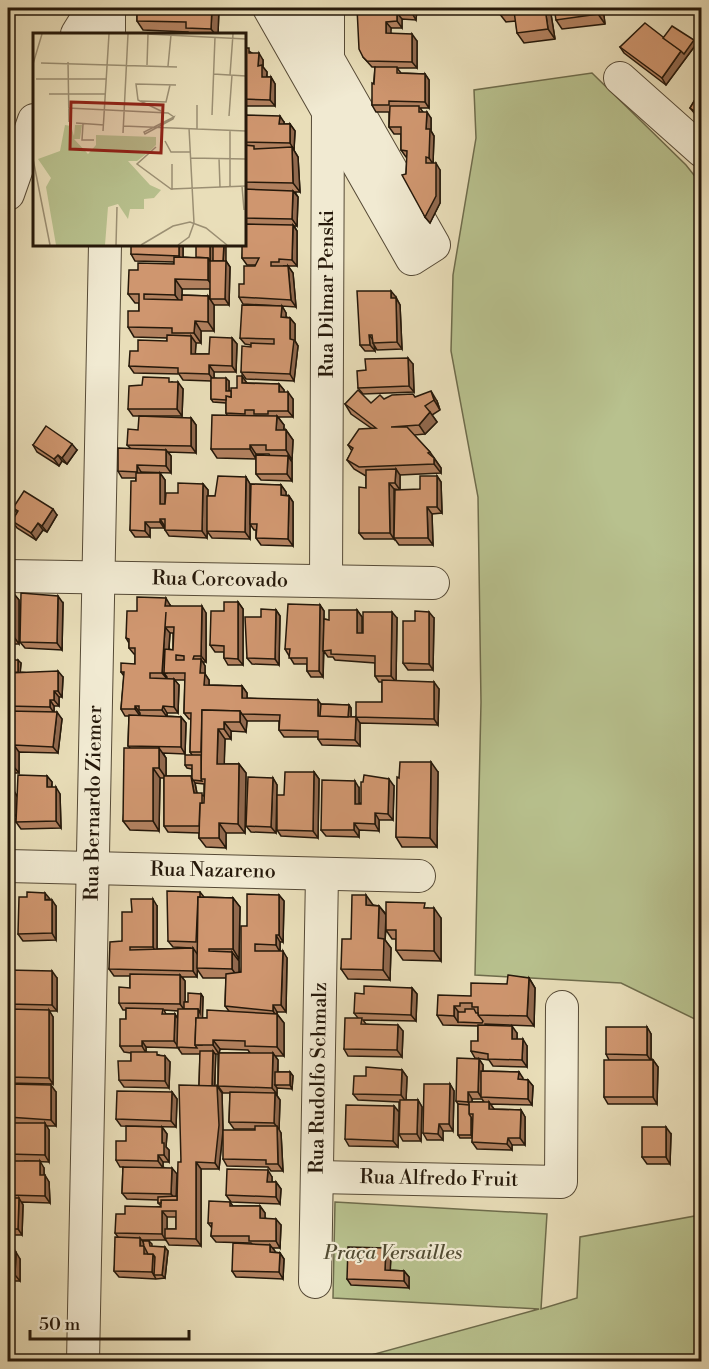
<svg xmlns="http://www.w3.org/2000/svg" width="709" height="1369" viewBox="0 0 709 1369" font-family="'Libre Bodoni',serif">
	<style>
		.green { fill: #b8c18e; stroke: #6e6c4c; stroke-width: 1.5 }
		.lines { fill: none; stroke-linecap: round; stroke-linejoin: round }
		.minor-casing { stroke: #564a36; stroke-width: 34 }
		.minor { stroke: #f1ead2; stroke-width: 32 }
		.wall { fill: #b2815f; stroke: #25180a; stroke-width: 1.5; fill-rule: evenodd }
		.shaded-wall { fill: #91694e; stroke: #25180a; stroke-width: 1.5 }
		.building { fill: #cf966f; stroke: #25180a; stroke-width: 1.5; fill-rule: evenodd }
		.labels { text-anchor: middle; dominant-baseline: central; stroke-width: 4.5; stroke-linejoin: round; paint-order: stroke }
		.street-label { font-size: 20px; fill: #25180a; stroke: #f1ead2 }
		.park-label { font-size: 20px; font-style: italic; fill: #514b32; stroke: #f1ead2 }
		.inset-road { fill: none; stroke: #9b8f73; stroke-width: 1.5 }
		.view { fill: #8f2418; fill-opacity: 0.15; stroke: #8f2418; stroke-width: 3 }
		.inset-edge { fill: none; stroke: #25180a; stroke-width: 3 }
	</style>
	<rect width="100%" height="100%" fill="#e9deb9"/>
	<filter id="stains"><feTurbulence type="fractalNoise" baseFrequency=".00333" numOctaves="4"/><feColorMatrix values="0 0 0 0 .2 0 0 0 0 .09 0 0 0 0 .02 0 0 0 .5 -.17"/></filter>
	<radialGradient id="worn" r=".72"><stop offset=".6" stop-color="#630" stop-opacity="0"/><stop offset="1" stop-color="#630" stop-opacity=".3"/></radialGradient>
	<g class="green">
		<polygon points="592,73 686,165 701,184 701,1022 621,983 475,975 481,702 478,497 451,351 453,275 476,138 474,90"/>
		<polygon points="335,1202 547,1214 541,1309 577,1298 580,1237 700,1215 701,1212 701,1361 360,1361 360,1358 539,1309 333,1298"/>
	</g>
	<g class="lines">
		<g class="minor-casing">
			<g id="minor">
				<polyline points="269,8 412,259 434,245 299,8"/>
				<polyline points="77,34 93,8"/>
				<polyline points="109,34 109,8"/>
				<polyline points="328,56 328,8"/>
				<polyline points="620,78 702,151"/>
				<polyline points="8,194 34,120"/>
				<polyline points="8,576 433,583"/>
				<polyline points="326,581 328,111"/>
				<polyline points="8,866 419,876"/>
				<polyline points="317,1177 561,1182 562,1007"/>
				<polyline points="315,1282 322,874"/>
				<polyline points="83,1362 105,244"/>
			</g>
		</g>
		<use href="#minor" class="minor"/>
	</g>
	<g class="wall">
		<polygon points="137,8 219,8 218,34 190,34 188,32 143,30 137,21"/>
		<polygon points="357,8 417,8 416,20 402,19 402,28 391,28 390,33 417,41 417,68 397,68 401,73 425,74 429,80 429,108 420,108 423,112 431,118 431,131 434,136 433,163 440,170 440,203 430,223 425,217 406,174 407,157 406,157 401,150 401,134 394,134 389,127 389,112 376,112 372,105 375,67 372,67 363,57"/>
		<polygon points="550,8 555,39 524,43 517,33 516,21 506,22 499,13"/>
		<polygon points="603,8 605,24 562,29 556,20"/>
		<polygon points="663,38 697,43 666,85 624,53 620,47"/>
		<polygon points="244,48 263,60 263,67 267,72 267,77 271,77 275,84 275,106 244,106"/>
		<polygon points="702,88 702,119 695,114 690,108"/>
		<polygon points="244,115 284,122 284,124 290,124 295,131 294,150 293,149 298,157 300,192 295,192 298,197 297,226 294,226 297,231 297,266 283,266 288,266 293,273 296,307 282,306 286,313 286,317 290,318 295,324 295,341 298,346 294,381 246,379 241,372 251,345 245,344 240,338 279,306 243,304 239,297 244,284 256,265 247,265 242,258 245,224"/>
		<path d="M183,244V257L226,261L230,267L229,305H214V331H201V343H196L195,354H209L232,338L237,344L236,372H214V378L229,381V391H231L247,383L279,384L284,390V392L293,399V417H278L284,425V430H286L293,440L292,460H290L292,462V481L261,480L256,474V459L217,458L211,449L227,415L226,413V403L213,402L211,399V381L183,380L179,374L134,373L129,366L138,351L167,341V338L134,337L128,327L139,311V303H135L128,294L138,270L174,264V262L135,261L131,254ZM182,289H210V299L208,296L182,295ZM256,454H269L270,456L256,455Z"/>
		<polygon points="396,297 400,305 402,349 377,350 374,345 375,351 365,351 360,345"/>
		<polygon points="413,364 414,392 363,394 358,388 366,370"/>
		<polygon points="172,382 183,389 182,416 133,416 128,409"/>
		<polygon points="415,397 437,401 440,410 432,415 437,422 425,434 414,435 430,452 441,468 441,473 400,475 400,490 394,489 394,539 364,539 359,533 366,488 366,476 354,469 347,460 352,451 348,445 371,428 351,414 345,404 371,403 384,399"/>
		<polygon points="191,418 196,425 196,453 168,452 171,456 171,473 141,472 141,473 160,473 165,480 165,504 178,493 203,484 208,490 208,496 215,496 246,477 250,484 281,485 286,492 286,495 289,496 293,502 293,546 261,545 256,538 256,530 254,530 250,524 250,539 212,538 207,531 207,538 169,536 165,530 164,525 164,528 150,528 150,537 135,537 130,530 136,478 122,478 118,471 130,448 127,445 138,430"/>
		<polygon points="33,445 77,450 67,464 62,461 59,466 37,452"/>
		<polygon points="437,476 441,482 442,513 432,514 433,545 399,545 394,538 420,489"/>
		<polygon points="13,508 57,515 47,532 43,530 36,540 17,528 12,521 17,513"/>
		<polygon points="8,594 14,594 19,600 19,644 8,644"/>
		<polygon points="238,602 243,609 243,665 228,665 224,658 224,652 215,652 210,645 224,611"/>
		<polygon points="63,603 62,650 25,648 20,642"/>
		<path d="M170,605V606L206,613V662H203L205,666V674L209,680V685L242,686L247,693V698L321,704L349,705L351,708V717H356L382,702V682H379L375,676V663L335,660L333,657H328L324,651L323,677H311L307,671V664H294L285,649L320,605L324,611V619L329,620L357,610L362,617V633L397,618L396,681L439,689L438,725L360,723V746L322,745L318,739V737H284L279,730V721H247L246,732L231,731V739H225L224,764H239L246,773L245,833H226V848L206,847L199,838V833L168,832L164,826V778H160L159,831L130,830L123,821L130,748L128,746L129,716H125L121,709L124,676L121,672L135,664V654H134L129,648V643L126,638L137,611ZM170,633H173V650L169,649ZM174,680H185L184,713L189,719H191L190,752L192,755L185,765L187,768L192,769V778L191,776H166V758L163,753L185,754L186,723L181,717L167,716V713H178L179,685ZM195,783L204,784V796L197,793Z"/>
		<polygon points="276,610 280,616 279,665 252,664 247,658 261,617"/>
		<polygon points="434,618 433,670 408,670 403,663 415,621"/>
		<polygon points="8,660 21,663 20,672 63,677 62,697 59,697 59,706 54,706 54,712 62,719 58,753 19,752 19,773 8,773 8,711 12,711 8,706 9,676 8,676"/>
		<polygon points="314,772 319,779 318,838 281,836 277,830 284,795"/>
		<polygon points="438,772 437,847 402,847 396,837 399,778"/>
		<polygon points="8,775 12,781 12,791 14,791 17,796 47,776 52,782 52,787 60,794 61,828 21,829 16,822 16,819 11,818 11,823 8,823"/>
		<polygon points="273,778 277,785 276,833 251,832 246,826"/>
		<polygon points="394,786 393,820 379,820 379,831 359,830 359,837 326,836 321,830 359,788 359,804"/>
		<path d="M200,892L204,897L233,898L240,907L239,959H237L239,961V972H241L247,926L279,895L284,901L283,942H280V951L287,958L286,1012H277V1014L284,1023V1056H275L278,1060V1072H290L293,1076L292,1089L277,1088V1094H276L280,1100L279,1130L281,1133L283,1171H271L268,1167L227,1166L223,1159L255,1130V1129H234L229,1122L230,1093H223L218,1086V1054H215V1086L222,1093L223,1131L219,1169H201V1246L169,1245L166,1240H142L143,1241H149L152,1244V1247L168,1251L165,1278L156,1279L119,1277L114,1271L118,1237L115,1233L125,1214L161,1206L158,1203V1200L127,1199L122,1193L123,1167H120L116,1160L126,1141L162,1127L167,1134L166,1147L169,1150V1162H163V1167L177,1174L176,1196H177L181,1162L199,1086L200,1054H182L178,1048L146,1047V1052L159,1055L170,1062L169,1088L124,1087L119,1080L131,1061V1053L124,1052L120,1046L126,1019V1010H123L119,1003L130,988V976H114L109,969L122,941L132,912L157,906V949L191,948L173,947L168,941ZM197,969L203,978H226L225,1006L229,1011L207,1018H202L203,997L201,994L188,1002H185V981L182,977H197ZM164,1010L178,1011V1019L175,1014H166ZM220,1049L248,1050L250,1053H219ZM167,1217H176V1229H167Z"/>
		<polygon points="50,900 56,906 56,940 23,941 18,934"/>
		<polygon points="373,905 379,906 386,914 428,908 441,918 441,961 403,960 396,950 396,939 392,939 386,930 385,940 391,948 390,980 348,979 341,969 351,939"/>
		<polygon points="8,970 57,978 57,1011 49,1011 53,1017 53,1084 8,1083"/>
		<polygon points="529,978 535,988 534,1026 485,1024 485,1025 517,1033 517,1039 527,1046 527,1067 493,1066 489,1060 475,1058 471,1051 478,1041 478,1026 443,1025 437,1015 471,996 507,984"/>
		<polygon points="412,988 417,994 416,1021 363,1020 366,1024 403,1031 402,1057 348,1056 344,1049 358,1018 354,1013 364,994"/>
		<polygon points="647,1027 651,1034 651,1060 653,1060 658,1067 657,1104 608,1104 604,1097 609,1060 606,1054"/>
		<path d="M479,1059L483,1065V1071L519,1072L523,1080H528L533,1086L532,1105L490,1104L494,1109L521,1110L525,1117V1145H512V1150L477,1149L472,1142L473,1138H460L458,1135V1104L456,1101ZM472,1099H482L484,1102H472Z"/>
		<polygon points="402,1070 407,1077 406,1100 418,1100 422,1107 421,1141 403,1141 399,1134 399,1102 358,1100 353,1094 366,1076"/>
		<polygon points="8,1084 56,1092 56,1126 46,1126 49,1130 49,1162 24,1161 44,1168 44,1175 49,1182 50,1203 22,1202 23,1205 22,1235 8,1235"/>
		<polygon points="450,1084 454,1091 453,1131 443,1131 443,1140 427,1140 423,1133"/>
		<polygon points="172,1092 177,1099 176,1127 121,1126 116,1119"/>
		<polygon points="394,1106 399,1112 398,1147 349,1146 345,1139"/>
		<polygon points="671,1134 670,1164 647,1164 642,1157"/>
		<polygon points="272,1177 272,1182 276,1182 281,1189 280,1204 231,1202 226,1195"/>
		<polygon points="230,1202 233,1206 260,1206 265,1213 265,1218 281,1225 280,1248 273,1248 275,1252 280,1253 284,1259 283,1279 236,1277 232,1271 252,1244 251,1243 216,1242 211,1236 212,1228 208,1223"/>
		<polygon points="8,1242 11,1247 11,1252 20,1259 20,1281 8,1281"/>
		<polygon points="386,1248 391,1255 390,1270 404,1271 409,1277 409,1288 351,1285 347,1279"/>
	</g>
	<g class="shaded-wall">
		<polygon points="212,8 219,8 218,34 215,34 211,29"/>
		<polygon points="412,8 417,8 416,20 412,13"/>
		<polygon points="545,8 550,8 555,39 548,29"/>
		<polygon points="597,8 603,8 605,24 598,14"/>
		<polygon points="397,13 402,19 402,28 397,21"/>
		<polygon points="386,22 391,28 391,40 386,33"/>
		<polygon points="412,34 417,41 417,68 412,62"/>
		<polygon points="694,40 697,43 666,85 662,78 681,51"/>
		<polygon points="259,53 263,60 263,67 267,72 266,84 262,77 258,66"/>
		<polygon points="425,74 429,80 429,108 425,102"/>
		<polygon points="271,77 275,84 275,106 270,100"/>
		<polygon points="427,112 431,118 431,131 434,136 433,164 429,158 426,129"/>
		<polygon points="280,116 284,122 284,131 279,124"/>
		<polygon points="290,124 295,131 294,150 290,143"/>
		<polygon points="292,147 298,157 300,192 293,183"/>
		<polygon points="436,163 440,170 440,203 430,223 425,217"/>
		<polygon points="293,191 298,197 297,226 292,219"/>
		<polygon points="293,225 297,231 297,266 292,260"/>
		<polygon points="179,244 183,244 183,262 179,256"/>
		<polygon points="210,244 215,244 213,264 210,261"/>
		<polygon points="224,244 226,244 226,261 230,267 229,305 225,299 223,264"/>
		<polygon points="208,258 215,267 215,289 208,280"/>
		<polygon points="288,266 293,273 296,307 291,300"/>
		<polygon points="175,279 182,289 182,305 175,295"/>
		<polygon points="391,291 396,297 396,305 391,298"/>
		<polygon points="208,296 214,305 214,331 208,322"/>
		<polygon points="396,298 400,305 402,349 397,342"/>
		<polygon points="282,306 286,313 286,324 281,317"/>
		<polygon points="290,318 295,324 295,341 298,346 294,381 290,374"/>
		<polygon points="195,321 201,331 201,343 194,333"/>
		<polygon points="369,335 374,341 373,343 374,345 375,351 370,345"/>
		<polygon points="191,336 196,343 195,360 191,354"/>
		<polygon points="232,338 237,344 236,372 232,366"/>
		<polygon points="408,358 413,364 414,392 409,386"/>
		<polygon points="209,365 214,372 214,381 209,374"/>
		<polygon points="242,376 247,383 242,383"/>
		<polygon points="226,378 229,381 229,394 226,391"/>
		<polygon points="178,382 183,389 182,416 177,409"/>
		<polygon points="279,384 284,390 284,398 279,392"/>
		<polygon points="431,391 437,401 440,410 434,400"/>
		<polygon points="288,392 293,399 293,417 288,411"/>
		<polygon points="430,412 437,422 425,434 419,425"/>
		<polygon points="277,416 284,425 283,440 276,430"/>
		<polygon points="191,418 196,425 196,453 191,446"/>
		<polygon points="286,430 293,440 292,460 286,450"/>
		<polygon points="72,444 77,450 67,464 62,458"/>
		<polygon points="250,445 256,454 256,459 250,449"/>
		<polygon points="166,450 171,456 171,473 166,466"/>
		<polygon points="58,455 62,461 59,466 54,459"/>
		<polygon points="288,456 292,462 292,481 287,474"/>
		<polygon points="434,458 441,468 441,473 434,464"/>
		<polygon points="137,465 141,472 141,478 137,472"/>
		<polygon points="396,469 400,475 400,490 395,483"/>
		<polygon points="160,473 165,480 165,511 160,504"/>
		<polygon points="437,476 441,482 442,513 437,507"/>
		<polygon points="246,477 250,484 250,539 245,532"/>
		<polygon points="389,483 394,489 394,539 390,533"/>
		<polygon points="203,484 208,490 207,538 202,531"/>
		<polygon points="281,485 286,492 286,502 281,495"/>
		<polygon points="289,496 293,502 293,546 288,539"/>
		<polygon points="427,507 432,514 433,545 428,538"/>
		<polygon points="53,509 57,515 47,532 42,526"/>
		<polygon points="160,519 164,525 164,528 160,522"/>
		<polygon points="145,522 150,528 150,537 145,531"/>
		<polygon points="38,523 43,530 36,540 31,533"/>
		<polygon points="14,594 19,600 19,644 14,637"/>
		<polygon points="58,596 63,603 62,650 57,643"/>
		<polygon points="166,598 170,605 170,613 165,606"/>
		<polygon points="238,602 243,609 243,665 238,659"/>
		<polygon points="320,605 324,611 323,677 319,671"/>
		<polygon points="202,606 206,613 206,662 201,656"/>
		<polygon points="276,610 280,616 279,665 275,659"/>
		<polygon points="357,610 362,617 362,639 357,633"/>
		<polygon points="166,612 165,627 170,633 167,673 164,673 167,677 167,679 162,673"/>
		<polygon points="392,612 397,618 396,682 391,676"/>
		<polygon points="429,612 434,618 433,670 429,664"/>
		<polygon points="201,659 205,666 205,674 209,680 209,691 204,685 200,673"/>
		<polygon points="18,660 21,663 20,676 18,673"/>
		<polygon points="58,671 63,677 62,697 58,691"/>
		<polygon points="174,679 179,685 178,713 174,707"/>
		<polygon points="434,682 439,689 438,725 434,719"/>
		<polygon points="242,686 247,693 247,704 242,698"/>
		<polygon points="54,691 59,697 59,706 54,700"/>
		<polygon points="50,700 54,706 54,713 50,707"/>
		<polygon points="318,700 323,707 320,719 318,716"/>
		<polygon points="349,705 351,708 351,723 348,720"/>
		<polygon points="135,706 140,713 140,716 135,709"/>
		<polygon points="163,706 167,713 167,717 162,710"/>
		<polygon points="240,711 247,721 246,732 240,722"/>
		<polygon points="57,712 62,719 58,753 53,747"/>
		<polygon points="181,717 186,723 185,754 181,747"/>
		<polygon points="356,717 360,723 360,746 355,740"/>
		<polygon points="224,722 231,731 231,739 224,729"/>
		<polygon points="218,729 225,739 224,773 217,764"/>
		<polygon points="14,745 19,752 19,773 14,767"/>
		<polygon points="159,748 166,758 166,778 159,768"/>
		<polygon points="431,762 438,772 437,847 430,838"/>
		<polygon points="239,764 246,773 245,833 238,824"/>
		<polygon points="153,768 160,778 159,831 153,821"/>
		<polygon points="314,772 319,779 318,838 313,831"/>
		<polygon points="8,775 12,781 12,797 8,791"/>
		<polygon points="47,776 52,782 51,794 47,787"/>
		<polygon points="191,776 195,783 198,800 194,793"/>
		<polygon points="273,778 277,785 276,833 271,827"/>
		<polygon points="389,779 394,786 393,820 388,814"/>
		<polygon points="355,781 359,788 359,811 355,804"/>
		<polygon points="56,787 60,794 61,828 56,821"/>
		<polygon points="14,791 18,798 18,819 13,812"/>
		<polygon points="375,813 379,820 379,831 375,824"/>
		<polygon points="8,814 11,818 11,823 8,818"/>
		<polygon points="219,823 226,833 226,848 219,838"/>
		<polygon points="354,823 359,830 359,837 354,830"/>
		<polygon points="8,892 11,898 10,941 8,938"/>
		<polygon points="45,893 50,899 45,900"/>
		<polygon points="279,895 284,901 283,942 279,935"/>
		<polygon points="366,895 373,905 372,915 366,905"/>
		<polygon points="233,898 240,907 239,959 233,949"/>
		<polygon points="153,899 157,906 157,954 153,947"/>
		<polygon points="52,900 56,906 56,940 52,933"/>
		<polygon points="379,906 386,915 385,940 391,948 390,980 383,970 378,938"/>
		<polygon points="434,908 441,918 441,961 434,951"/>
		<polygon points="276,935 280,942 280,952 276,945"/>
		<polygon points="193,948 198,955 197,977 193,971"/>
		<polygon points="283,951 287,958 286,1012 281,1005"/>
		<polygon points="232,952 239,961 239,979 232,969"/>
		<polygon points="52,971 57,978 57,1011 52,1005"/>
		<polygon points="180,975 185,981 185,1011 180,1004"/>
		<polygon points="529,978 535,988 534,1026 527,1016"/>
		<polygon points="412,988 417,994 416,1021 411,1015"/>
		<polygon points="201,994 203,997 202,1045 198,1045 198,1009"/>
		<polygon points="273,1005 277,1012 277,1017 273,1011"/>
		<polygon points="454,1006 461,1015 458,1022 454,1016"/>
		<polygon points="49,1010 53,1017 53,1084 49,1078"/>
		<polygon points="175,1014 179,1021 179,1048 174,1041"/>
		<polygon points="277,1014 284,1023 284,1056 277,1047"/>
		<polygon points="398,1025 403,1031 402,1057 397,1050"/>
		<polygon points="512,1026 517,1033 517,1046 512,1039"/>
		<polygon points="647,1027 651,1034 651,1061 647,1055"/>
		<polygon points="523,1039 527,1046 527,1067 522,1060"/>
		<polygon points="213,1040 220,1049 219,1054 213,1045"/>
		<polygon points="142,1041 146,1047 146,1053 142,1046"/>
		<polygon points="213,1051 216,1055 214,1093 212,1089"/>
		<polygon points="273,1053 278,1060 277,1085 275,1085 277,1088 277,1094 272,1088"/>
		<polygon points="165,1056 170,1062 169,1088 165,1081"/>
		<polygon points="479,1059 483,1065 482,1097 481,1097 478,1092"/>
		<polygon points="653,1060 658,1067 657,1104 653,1097"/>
		<polygon points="402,1070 407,1077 406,1102 401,1095"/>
		<polygon points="290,1072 293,1076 292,1089 290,1085"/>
		<polygon points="519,1072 523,1078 523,1086 518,1079"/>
		<polygon points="528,1080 533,1086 532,1105 528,1099"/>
		<polygon points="450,1084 454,1091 453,1131 449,1124"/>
		<polygon points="51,1085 56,1092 56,1126 51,1120"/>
		<polygon points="217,1086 222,1093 223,1131 219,1169 215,1163"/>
		<polygon points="172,1092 177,1099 176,1127 171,1121"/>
		<polygon points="468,1092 472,1099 472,1107 468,1102"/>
		<polygon points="275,1093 280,1100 279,1130 274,1123"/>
		<polygon points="418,1100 422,1107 421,1141 417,1134"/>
		<polygon points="489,1102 494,1109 493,1116 489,1109"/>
		<polygon points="394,1106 399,1112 398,1147 393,1141"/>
		<polygon points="521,1110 525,1117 525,1145 520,1138"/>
		<polygon points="471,1117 473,1121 473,1138 471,1135"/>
		<polygon points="45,1123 49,1130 49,1162 45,1155"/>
		<polygon points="439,1124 443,1131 443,1140 438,1134"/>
		<polygon points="277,1126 281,1133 283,1171 278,1164"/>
		<polygon points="162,1127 167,1134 166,1147 169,1150 169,1162 164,1155 162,1143"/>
		<polygon points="666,1127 671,1134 670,1164 666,1157"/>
		<polygon points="508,1138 512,1145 512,1150 507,1144"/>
		<polygon points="158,1155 163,1162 163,1168 158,1161"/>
		<polygon points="40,1161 44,1168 44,1182 40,1175"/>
		<polygon points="196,1162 201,1169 201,1246 196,1239"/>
		<polygon points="172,1168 177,1174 176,1200 171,1194"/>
		<polygon points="268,1170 272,1177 272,1188 267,1182"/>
		<polygon points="45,1175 49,1182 50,1203 45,1196"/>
		<polygon points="276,1182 281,1189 280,1204 276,1197"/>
		<polygon points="19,1198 23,1205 22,1235 18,1229"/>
		<polygon points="260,1206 265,1213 265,1224 260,1218"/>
		<polygon points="162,1211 167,1217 167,1238 165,1238 166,1241 162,1234"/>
		<polygon points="276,1219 281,1225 280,1248 276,1241"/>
		<polygon points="140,1238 145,1244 149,1253 146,1257 140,1246"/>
		<polygon points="8,1242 11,1247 10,1259 8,1254"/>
		<polygon points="270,1245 275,1251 275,1259 270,1252"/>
		<polygon points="165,1247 168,1251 165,1278 162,1275"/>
		<polygon points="386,1248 391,1255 390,1277 385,1270"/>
		<polygon points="16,1252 20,1259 20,1281 15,1275"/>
		<polygon points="280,1253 284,1259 283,1279 279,1272"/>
		<polygon points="153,1254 157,1261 154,1275 156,1279 152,1272"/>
		<polygon points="404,1271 409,1277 409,1288 404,1281"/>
	</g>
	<g class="building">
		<polygon points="137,8 212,8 211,29 186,28 186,22 137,21"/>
		<polygon points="357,8 412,8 412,13 397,13 397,21 386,22 386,33 412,34 412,62 367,61 363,57 359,49"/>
		<polygon points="498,8 545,8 548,29 517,33 514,11 499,13"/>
		<polygon points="554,8 597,8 598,14 556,20"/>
		<polygon points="645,23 681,51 662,78 620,47"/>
		<polygon points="672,26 694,40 684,54 681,51 663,38"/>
		<polygon points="244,48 249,48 249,53 259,53 258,66 262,65 262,77 271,77 270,100 244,99"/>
		<polygon points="375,67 397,67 397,73 425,74 425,102 389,101 389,105 372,105 372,83 374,84"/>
		<polygon points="702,88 702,116 690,108"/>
		<polygon points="390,106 419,106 419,112 427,112 426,129 430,129 429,158 426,157 426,163 436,163 436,196 425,217 402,175 406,174 407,151 401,150 401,127 389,127"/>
		<polygon points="244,115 280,116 279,124 290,124 290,143 244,142"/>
		<polygon points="244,145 254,146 254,149 292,147 293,183 244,182"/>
		<polygon points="244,189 293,191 292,219 244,218"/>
		<polygon points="244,224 293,225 292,260 279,259 279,262 271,262 271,266 288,266 291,300 239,297 239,284 244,284 244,266 255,266 259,258 242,258 242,244 244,244"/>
		<polygon points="131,244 179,244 179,256 131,254"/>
		<polygon points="196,244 210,244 210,261 208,258 196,257"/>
		<polygon points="213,244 224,244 223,261 213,261"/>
		<polygon points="174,257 208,258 208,280 175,279 175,295 144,294 144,299 182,300 182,295 208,296 208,322 195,321 194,333 172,333 172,328 128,327 128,311 139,311 139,294 128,294 129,270 138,270 138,263 174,264"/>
		<polygon points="210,261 226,261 225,299 210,299"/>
		<polygon points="357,291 391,291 391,298 396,298 397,342 373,343 372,335 369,335 370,345 360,345"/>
		<polygon points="242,305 282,306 281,317 290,318 290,339 294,340 290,374 241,372 242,346 251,347 251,343 274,344 274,339 240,338"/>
		<polygon points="167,335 191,336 191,354 209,354 210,337 232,338 232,366 209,365 209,374 178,373 178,368 129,366 130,351 138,351 138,340 167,341"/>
		<polygon points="408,358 409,386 358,388 357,371 366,370 365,359"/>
		<polygon points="237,376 242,376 242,383 279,384 279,392 288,392 288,411 268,411 268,414 254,414 254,410 245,410 245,414 226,413 226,396 231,397 231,388 237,388"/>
		<polygon points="143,377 169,378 169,382 178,382 177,409 128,409 129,386 142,385"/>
		<polygon points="211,378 226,378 226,391 231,391 231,397 226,396 226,400 211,399"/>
		<polygon points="358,390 371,403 380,395 384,399 392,395 413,394 415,397 431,391 434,400 425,406 430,412 419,425 391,427 407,427 430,452 428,453 434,458 434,464 359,467 347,460 353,448 348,445 359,429 376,428 345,404"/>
		<polygon points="212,415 277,416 276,430 286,430 286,450 266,450 266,445 250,445 250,449 211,449"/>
		<polygon points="139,416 191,418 191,446 127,445 128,429 138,430"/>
		<polygon points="46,426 72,444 62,458 58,455 54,459 33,445"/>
		<polygon points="118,448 166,450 166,466 137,465 137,472 118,471"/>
		<polygon points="256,455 288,456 287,474 256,474"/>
		<polygon points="396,469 395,483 389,483 390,533 359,533 359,487 366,488 366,470"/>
		<polygon points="136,473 160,473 160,504 165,504 166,493 178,493 178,483 203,484 202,531 165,530 165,519 160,519 160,522 145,522 145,531 130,530 131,481 136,481"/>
		<polygon points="218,476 246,477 245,532 207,531 207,496 215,496"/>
		<polygon points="420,476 437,476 437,507 427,507 428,538 394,538 395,490 420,489"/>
		<polygon points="251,484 281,485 281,495 289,496 288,539 256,538 257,524 250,524"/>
		<polygon points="24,491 53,509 42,526 38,523 31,533 12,521 18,511 13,508"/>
		<polygon points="21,593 58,596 57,643 20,642"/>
		<rect x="8" y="594" width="6" height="43"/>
		<path d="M137,597L166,598L165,606H202L201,656H194L193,659H201L200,673H205L204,685L242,686V698L318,700V716L356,717V702H382V680L434,682V719L356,717L355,740L318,739V731L279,730L280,715L242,714L240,711L202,710L201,752H190L191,713H184L185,673H164L165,649L173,650L174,627H165L166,612L162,673H150V678L174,679V707L163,706L162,710H139V706H135V709H121L124,672H121V663L135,664V648H129V639L126,638L127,611H137ZM176,655L184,656V660H176Z"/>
		<polygon points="224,602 238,602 238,659 224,658 224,646 210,645 211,611 224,611"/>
		<polygon points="288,604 320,605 319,671 307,671 307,658 289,658 290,649 285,649"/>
		<polygon points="261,609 276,610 275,659 247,658 245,617 261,617"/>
		<polygon points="329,610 357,610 357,633 363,633 363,612 392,612 391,676 375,676 375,656 331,654 331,650 323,651 324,619 329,620"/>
		<polygon points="415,611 429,612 429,664 403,663 403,621 415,621"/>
		<polygon points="8,660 18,660 18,672 8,673"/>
		<polygon points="58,671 58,691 54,691 54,700 50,700 50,707 8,706 9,673"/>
		<polygon points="321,704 349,705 348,717 320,716"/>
		<polygon points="202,710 240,711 240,722 224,722 224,729 218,729 217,764 239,764 238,824 219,823 219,838 199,838 200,803 204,803 205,779 201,779"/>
		<polygon points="8,711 57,712 53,747 14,745 14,767 8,766"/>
		<polygon points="129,715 181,717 181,747 128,746"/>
		<polygon points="124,748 159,748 159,768 153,768 153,821 123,821"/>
		<polygon points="185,755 201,755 201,779 202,781 193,780 192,778 192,765 185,765"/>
		<polygon points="400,762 431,762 430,838 396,837 397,777 399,778"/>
		<polygon points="285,772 314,772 313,831 277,830 277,795 284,795"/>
		<polygon points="18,775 47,776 47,787 56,787 56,821 16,822"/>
		<polygon points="364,775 389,779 388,814 375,813 375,824 354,823 354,830 321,830 322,780 355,781 355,804 361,804 361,782 363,782"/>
		<polygon points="164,776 191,776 194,793 202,793 202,803 200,803 199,826 164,826"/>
		<polygon points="248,777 273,778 271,827 246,826"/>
		<polygon points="8,791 14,791 13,812 8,812"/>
		<polygon points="167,891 200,892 200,897 198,897 196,942 168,941"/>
		<polygon points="27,892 45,893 45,900 52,900 52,933 18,934 19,897 27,897"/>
		<polygon points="247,894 279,895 279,935 276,935 276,945 255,944 255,951 283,951 281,1005 273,1005 273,1011 225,1006 226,974 241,972 241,926 247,926"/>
		<polygon points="352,895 366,895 366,905 379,906 378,938 384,939 383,970 341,969 342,939 351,939"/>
		<polygon points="198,897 233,898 233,949 209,949 209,951 232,952 232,969 197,968"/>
		<polygon points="131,899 153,899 153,947 130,947 130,950 193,948 193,971 109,969 110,942 122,941 122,912 132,912"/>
		<polygon points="386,902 425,903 424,908 434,908 434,951 396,950 396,930 386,930"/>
		<polygon points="8,970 52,971 52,1005 8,1004"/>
		<polygon points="130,974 180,975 180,1004 119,1003 119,987 130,988"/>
		<polygon points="508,975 529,978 527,1016 478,1015 478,1007 472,1007 472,1003 460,1003 460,1006 454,1006 454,1016 437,1015 438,995 471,996 471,983 507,984"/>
		<polygon points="364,986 412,988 411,1015 354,1013 355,993 364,994"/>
		<polygon points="188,993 201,994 200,1013 198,1009 184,1009 184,1002 188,1002"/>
		<polygon points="126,1008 163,1009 162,1014 175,1014 174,1041 142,1041 142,1046 120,1046 120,1019 126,1019"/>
		<polygon points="8,1009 49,1010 49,1078 8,1077"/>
		<polygon points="178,1009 198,1009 198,1018 196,1018 195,1045 197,1048 177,1047"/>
		<polygon points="465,1009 474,1009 476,1013 478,1013 478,1015 483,1021 482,1023 458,1022 458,1012 465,1012"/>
		<polygon points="207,1010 277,1014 277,1047 245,1046 245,1041 213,1040 213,1045 195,1045 196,1018 207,1018"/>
		<polygon points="345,1018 362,1018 361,1024 398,1025 397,1050 344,1049"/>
		<polygon points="478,1025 512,1026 512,1039 523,1039 522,1060 488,1059 488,1054 471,1051 471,1041 478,1041"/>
		<polygon points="606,1027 647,1027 647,1055 606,1054"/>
		<polygon points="200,1051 213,1051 212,1086 199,1086"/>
		<polygon points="131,1052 157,1052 157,1055 165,1056 165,1081 119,1080 118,1061 131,1061"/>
		<polygon points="219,1053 273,1053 272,1088 218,1086"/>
		<polygon points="457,1058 479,1059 478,1092 468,1092 468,1102 456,1101"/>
		<rect x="604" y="1060" width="49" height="37"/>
		<polygon points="366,1067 402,1070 401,1095 353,1094 354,1076 366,1076"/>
		<polygon points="481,1071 519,1072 518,1079 528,1080 528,1099 481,1097"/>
		<rect x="275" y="1072" width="15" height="13"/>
		<polygon points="8,1084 51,1085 51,1120 8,1117"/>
		<polygon points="424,1084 450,1084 449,1124 439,1124 438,1134 423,1133"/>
		<polygon points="179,1085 217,1086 219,1125 215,1163 196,1162 196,1239 165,1238 165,1229 176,1229 176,1211 162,1211 162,1234 115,1233 116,1214 125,1214 125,1206 161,1207 161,1200 177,1200 178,1162 181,1162"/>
		<polygon points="117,1091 172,1092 171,1121 116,1119"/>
		<polygon points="230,1092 275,1093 274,1123 229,1122"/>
		<polygon points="400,1100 418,1100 417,1134 399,1134"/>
		<polygon points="469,1102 489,1102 489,1109 521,1110 520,1138 508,1138 507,1144 472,1142 473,1114 469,1114"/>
		<polygon points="458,1104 469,1105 469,1114 471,1117 471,1135 458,1135"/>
		<polygon points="346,1105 394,1106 393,1141 345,1139"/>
		<polygon points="8,1123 45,1123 45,1155 8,1154"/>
		<polygon points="126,1126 162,1127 162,1143 164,1143 164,1155 158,1155 158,1161 116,1160 116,1141 126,1141"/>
		<polygon points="255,1126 277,1126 278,1164 266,1164 266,1160 223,1159 223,1130 255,1130"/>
		<rect x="642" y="1127" width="24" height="30"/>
		<polygon points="8,1161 40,1161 40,1175 45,1175 45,1196 8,1195"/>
		<polygon points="123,1167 172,1168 171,1194 122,1193"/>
		<polygon points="227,1169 268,1170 267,1182 276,1182 276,1197 226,1195"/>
		<polygon points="177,1196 177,1200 161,1200 161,1203 158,1203 158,1197"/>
		<polygon points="8,1198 19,1198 18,1229 8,1229"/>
		<polygon points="209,1201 230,1202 230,1206 260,1206 260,1218 276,1219 276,1241 249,1241 249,1236 211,1236 212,1223 208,1223"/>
		<polygon points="115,1237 140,1238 140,1246 144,1246 144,1254 153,1254 152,1272 114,1271"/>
		<polygon points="143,1241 149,1241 150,1246 165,1247 162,1275 154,1275 155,1257 153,1254 148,1254 144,1246"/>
		<polygon points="233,1243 270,1245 270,1252 280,1253 279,1272 232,1271"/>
		<polygon points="348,1247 386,1248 385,1270 404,1271 404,1281 347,1279"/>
		<polygon points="8,1252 16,1252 15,1275 8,1275"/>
	</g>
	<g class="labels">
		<g class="street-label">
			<text transform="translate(327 294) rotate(-90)">Rua Dilmar Penski</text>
			<text transform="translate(220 580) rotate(1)">Rua Corcovado</text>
			<text transform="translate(94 803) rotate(-89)">Rua Bernardo Ziemer</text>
			<text transform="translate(213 871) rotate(1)">Rua Nazareno</text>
			<text transform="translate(319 1078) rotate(-89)">Rua Rudolfo Schmalz</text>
			<text transform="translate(439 1179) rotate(1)">Rua Alfredo Fruit</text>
		</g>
		<g class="park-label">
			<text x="393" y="1253">Praça Versailles</text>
		</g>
	</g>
	<g transform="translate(33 33)">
		<rect width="213" height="213" fill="#e9deb9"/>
		<path d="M32,92L38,93L41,103L42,92H49L47,106H41L55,121L63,112V102L123,104V112L117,118L104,128H95L117,152L128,157L121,165L111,166V176H97L95,186L85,171L75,174L72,212H23L13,154L18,145L5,126L27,118Z" fill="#b8c18e"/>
		<path class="inset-road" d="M114,1L213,6M35,29L36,89M8,30L144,34M0,31L9,1M114,32L115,1M135,33L138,2M180,41L213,43M197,42L200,1M3,46H73M16,61H72M108,68L133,69L137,52M35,75L135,80L141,84M128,78L105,67L103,51L143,52M179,82L182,4M196,83L199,42M141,84L140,86L112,101L111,99ZM43,90L71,92M50,91L49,107H61M90,93L213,98M156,95L161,190M164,96V72M197,97V154M70,98L76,1M90,100L95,1M132,108L138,119H157M123,114L104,131L138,156L213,153M157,125L213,126M186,125L187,154M0,126L17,212M139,131V157M209,153L211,177M83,212L84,174M108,212L140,193L157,189L173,195L194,212M145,212L156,204L161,190"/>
		<path class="view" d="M38,69L130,72L128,120L37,116Z"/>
		<rect width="213" height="213" class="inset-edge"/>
	</g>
	<rect width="709" height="1369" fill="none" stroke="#e9deb9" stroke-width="30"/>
	<rect x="9" y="9" width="691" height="1351" fill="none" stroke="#25180a" stroke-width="3"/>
	<rect x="15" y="15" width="679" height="1339" fill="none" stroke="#25180a" stroke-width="1.5"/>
	<path d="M30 1330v9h159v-9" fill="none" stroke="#25180a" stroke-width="3"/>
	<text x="39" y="1330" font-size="18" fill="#25180a" stroke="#f1ead2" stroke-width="4.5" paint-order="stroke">50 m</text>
	<rect width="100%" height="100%" filter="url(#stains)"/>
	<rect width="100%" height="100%" fill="url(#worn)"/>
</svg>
